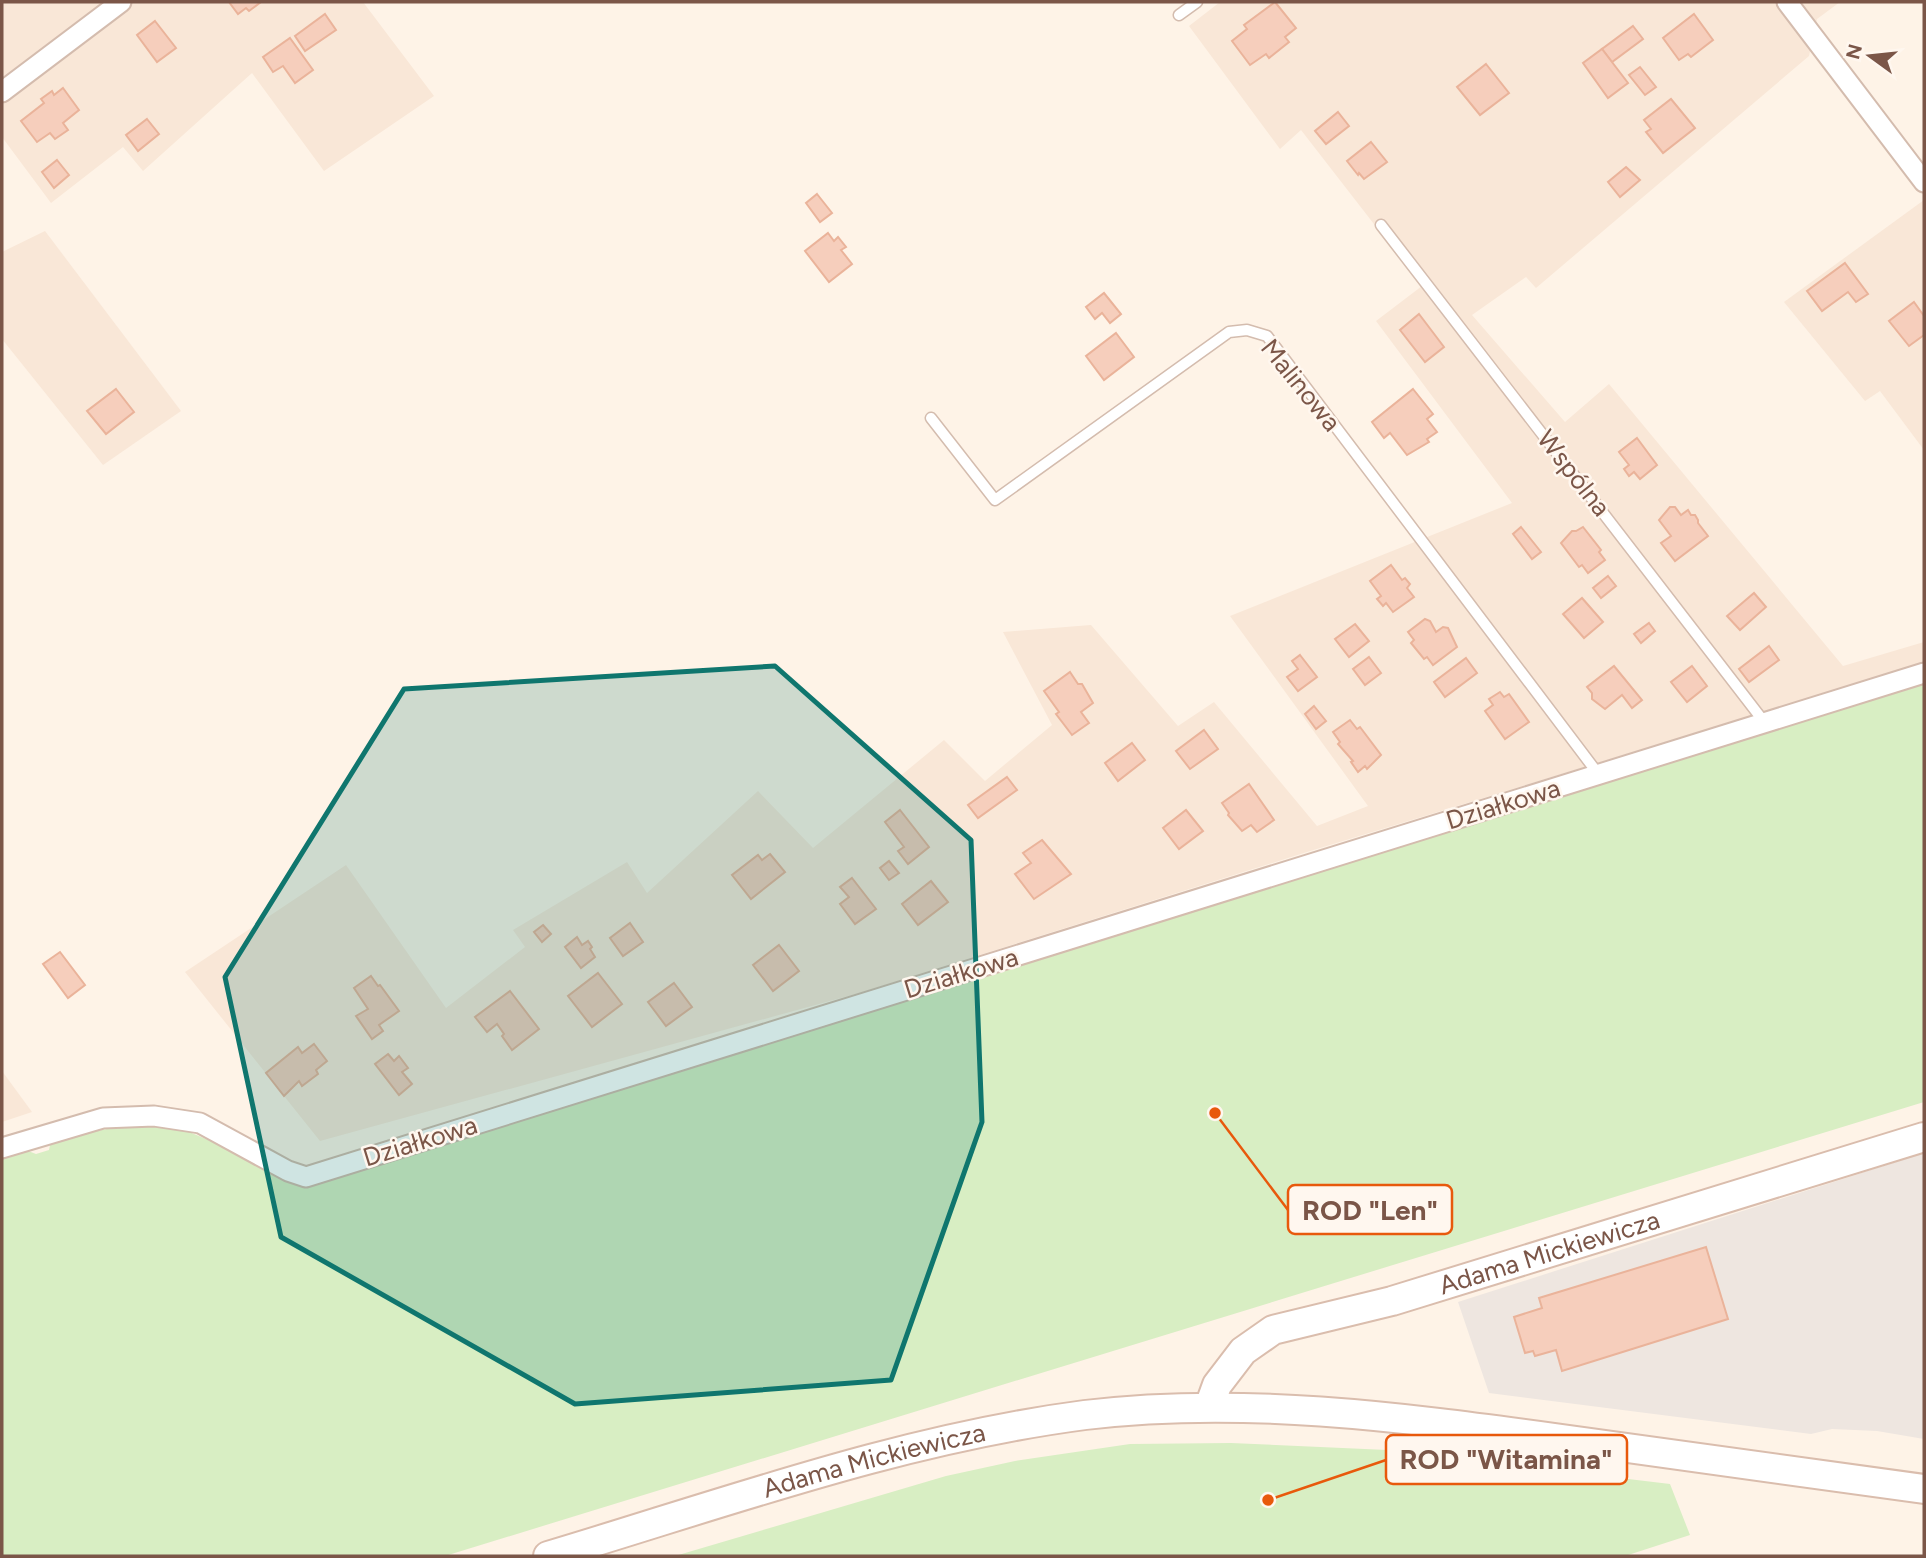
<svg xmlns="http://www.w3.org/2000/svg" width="1926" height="1558" viewBox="0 0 1926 1558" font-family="Figtree,sans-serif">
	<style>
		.residential { fill: #f9e7d7 }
		.industrial { fill: #eee6e0 }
		.green { fill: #d8eec3 }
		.building { fill: #f6cebc; stroke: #eab39a; stroke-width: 2 }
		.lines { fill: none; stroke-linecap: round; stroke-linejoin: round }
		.lane-casing { stroke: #d4bcae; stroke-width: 13 }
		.street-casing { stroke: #d4bcae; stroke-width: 23 }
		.secondary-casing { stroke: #dabdad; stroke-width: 32 }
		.lane { stroke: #fff; stroke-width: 10 }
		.street { stroke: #fff; stroke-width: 19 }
		.secondary { stroke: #fff; stroke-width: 28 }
		.marked { fill: #0f766e; fill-opacity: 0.2; stroke: #0f766e; stroke-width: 5; stroke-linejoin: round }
		.labels { text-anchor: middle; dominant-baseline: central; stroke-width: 5; stroke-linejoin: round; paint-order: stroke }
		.street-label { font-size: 26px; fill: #7b5648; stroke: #fff7ef }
		.leader { fill: none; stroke: #e8590c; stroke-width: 2.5 }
		.callout-dot { fill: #e8590c; stroke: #fff7ef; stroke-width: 2.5 }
		.callout { fill: #fff7ef; stroke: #e8590c; stroke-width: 2.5 }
		.callout-label { font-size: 28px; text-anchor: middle; font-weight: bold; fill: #7b5648 }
	</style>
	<rect width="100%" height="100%" fill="#fef3e7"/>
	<g class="residential">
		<polygon points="2,2 363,2 434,96 324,171 252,73 143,171 123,147 51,203 2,137"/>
		<polygon points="1220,2 1840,2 1817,19 1809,56 1536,288 1526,277 1472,315 1565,422 1609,384 1843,666 1924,642 1924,663 1307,852 859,993 320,1141 185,972 346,865 446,1008 525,947 513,930 627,862 647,893 758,791 813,848 944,740 985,781 1052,725 1003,632 1091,625 1178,726 1214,702 1317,826 1368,806 1230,616 1512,503 1376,321 1422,286 1301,130 1280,149 1189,26"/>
		<polygon points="1924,200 1924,450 1880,391 1865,401 1784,302"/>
		<polygon points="45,231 181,411 103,465 2,339 2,252"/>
		<polygon points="2,1071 32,1112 2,1122"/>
	</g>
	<polygon class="industrial" points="1924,1153 1924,1439 1877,1431 1832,1429 1811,1434 1489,1393 1458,1302"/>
	<g class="green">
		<polygon points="1924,682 1924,1102 445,1556 2,1556 2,1155 23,1149 36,1154 49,1150 51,1140 107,1129 170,1124 254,1159 298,1185 693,1068"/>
		<polygon points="1231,1443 1387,1450 1670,1484 1690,1535 1625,1556 675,1556 946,1476 1015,1461 1130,1444"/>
	</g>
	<g class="building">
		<polygon points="229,2 261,2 249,11 246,8 238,14"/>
		<polygon points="1275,2 1296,28 1285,37 1289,42 1269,58 1266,54 1250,65 1232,41 1247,29 1244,25"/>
		<polygon points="325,14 336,30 305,51 295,36"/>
		<polygon points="1694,14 1713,40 1691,57 1688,54 1679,60 1663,38"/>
		<polygon points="155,21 176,48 157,62 137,35"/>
		<polygon points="1633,26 1643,39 1612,62 1602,49"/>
		<polygon points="290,38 313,70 295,83 283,66 273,72 263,57"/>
		<polygon points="1602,49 1628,83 1608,98 1583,63"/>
		<polygon points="1486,64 1509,93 1480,115 1457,87"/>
		<polygon points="1640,67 1656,87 1645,95 1629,75"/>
		<polygon points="63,88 79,110 63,123 68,130 55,139 50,133 37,142 21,121 44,103 41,99 52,91 54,95"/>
		<polygon points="1671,99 1695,128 1663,153 1646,132 1651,129 1644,120"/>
		<polygon points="1338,112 1349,126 1326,144 1315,131"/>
		<polygon points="147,119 159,134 138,151 126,135"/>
		<polygon points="1371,142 1387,162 1364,179 1359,173 1358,175 1347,161"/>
		<polygon points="57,160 69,175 54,188 42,172"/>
		<polygon points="1626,167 1640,180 1620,197 1608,182"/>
		<polygon points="817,194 832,213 820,222 806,203"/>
		<polygon points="828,233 834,241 838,237 846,247 841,250 852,264 829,282 805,251"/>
		<polygon points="1845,263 1868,294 1856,302 1848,292 1822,311 1807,291"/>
		<polygon points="1104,293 1121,314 1110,323 1102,313 1095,319 1086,307"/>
		<polygon points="1914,302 1924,316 1924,335 1909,346 1889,321"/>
		<polygon points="1419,314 1444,347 1425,362 1400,330"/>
		<polygon points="1116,333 1134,357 1104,380 1086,356"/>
		<polygon points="116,389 134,412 106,434 87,411"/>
		<polygon points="1413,389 1433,414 1427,419 1437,432 1427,439 1429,442 1407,455 1390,433 1384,438 1372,422"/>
		<polygon points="1637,438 1657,465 1640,479 1634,472 1629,476 1624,469 1629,465 1619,452"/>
		<polygon points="1670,507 1675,507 1681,515 1688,510 1691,515 1695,515 1698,520 1698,523 1708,536 1675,561 1661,543 1671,536 1659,520"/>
		<polygon points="1521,527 1541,552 1532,559 1513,534"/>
		<polygon points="1583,527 1601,550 1599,552 1605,560 1588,573 1582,565 1579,567 1561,543 1572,531 1576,531"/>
		<polygon points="1391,565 1402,580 1405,578 1410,584 1407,588 1414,597 1393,612 1386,603 1383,606 1377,599 1381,596 1370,581"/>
		<polygon points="1608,576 1616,586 1601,598 1593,588"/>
		<polygon points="1754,593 1766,607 1740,630 1727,616"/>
		<polygon points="1582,598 1603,622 1584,638 1563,614"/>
		<polygon points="1425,619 1430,621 1436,632 1443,627 1448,628 1457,647 1433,665 1427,657 1424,659 1411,643 1414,640 1408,632"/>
		<polygon points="1649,623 1655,631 1641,643 1634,634"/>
		<polygon points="1355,624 1369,641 1349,657 1335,639"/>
		<polygon points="1769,646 1779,660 1749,682 1739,669"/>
		<polygon points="1300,655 1317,677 1298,691 1287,677 1298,669 1292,661"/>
		<polygon points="1369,657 1381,673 1365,685 1353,669"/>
		<polygon points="1466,658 1477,673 1445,697 1434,682"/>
		<polygon points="1614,666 1642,700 1632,708 1622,695 1605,709 1592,699 1592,693 1587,687"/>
		<polygon points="1692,666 1707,686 1687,702 1671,682"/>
		<polygon points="1070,672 1078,684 1082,684 1093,703 1081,712 1089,723 1072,735 1056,714 1059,712 1044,691"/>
		<polygon points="1500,692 1504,697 1509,694 1529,722 1505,739 1485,711 1493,705 1489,699"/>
		<polygon points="1314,706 1326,721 1316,729 1305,714"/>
		<polygon points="1350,720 1357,729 1360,727 1381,755 1367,769 1365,766 1358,772 1351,762 1353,761 1338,744 1340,742 1333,732"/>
		<polygon points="1204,730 1218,749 1190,769 1176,751"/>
		<polygon points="1132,743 1145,760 1118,781 1105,763"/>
		<polygon points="1007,777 1017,790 978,818 968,805"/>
		<polygon points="1249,784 1274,820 1257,832 1251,825 1242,831 1228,815 1229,813 1222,803"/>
		<polygon points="900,810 929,847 908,864 898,851 904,847 885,822"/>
		<polygon points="1186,810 1203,831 1179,849 1163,828"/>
		<polygon points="1042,840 1071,874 1034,899 1015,874 1031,863 1023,853"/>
		<polygon points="770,854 785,872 751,899 732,875 758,855 762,860"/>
		<polygon points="889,861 899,873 889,880 880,868"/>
		<polygon points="852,878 876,909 855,924 840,904 849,897 840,887"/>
		<polygon points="931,881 948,902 918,925 902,904"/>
		<polygon points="630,923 643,942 623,956 610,938"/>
		<polygon points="543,925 551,934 542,942 534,932"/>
		<polygon points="577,937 582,945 588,941 592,947 590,949 595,957 581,968 565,947"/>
		<polygon points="779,945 799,971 773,991 753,965"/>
		<polygon points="60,952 85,985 68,998 43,964"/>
		<polygon points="598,973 622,1004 592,1027 568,996"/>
		<polygon points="371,976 378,986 380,985 399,1011 379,1025 383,1031 372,1039 356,1016 368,1009 354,988"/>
		<polygon points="674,983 692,1007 666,1026 648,1002"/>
		<polygon points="510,991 539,1029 512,1050 502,1036 504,1034 497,1024 487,1032 475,1017"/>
		<polygon points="314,1044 327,1061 316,1070 318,1074 302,1086 299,1081 284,1096 266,1073 298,1047 302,1053"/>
		<polygon points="388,1054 394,1061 399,1056 408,1068 402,1072 412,1084 399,1095 375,1064"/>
		<polygon points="1706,1247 1728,1319 1562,1371 1556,1350 1535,1356 1533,1351 1525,1353 1514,1317 1542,1308 1539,1298"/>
	</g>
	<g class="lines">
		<g class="lane-casing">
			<g id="lane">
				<polyline points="1179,15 1197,2"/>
				<polyline points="1381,225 1765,723"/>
				<polyline points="931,418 995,500 1229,332 1247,330 1267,336 1599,775"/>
			</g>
		</g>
		<g class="street-casing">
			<g id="street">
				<polyline points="1787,2 1924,182"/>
				<polyline points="2,92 121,2"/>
				<polyline points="2,1148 103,1118 154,1116 200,1123 288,1171 306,1177 1924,673"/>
			</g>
		</g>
		<g class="secondary-casing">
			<g id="secondary">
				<path id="s1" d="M1209,1407L1217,1385L1243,1351L1273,1330L1392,1301L1924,1137"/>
				<path id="s2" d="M548,1556C725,1503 901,1439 1085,1415C1242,1396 1400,1417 1555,1438C1678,1455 1801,1472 1924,1489"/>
			</g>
		</g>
		<use href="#lane" class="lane"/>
		<use href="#street" class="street"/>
		<use href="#secondary" class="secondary"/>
	</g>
	<path class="marked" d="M775,666L971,840L982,1122L891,1380L575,1404L281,1237L225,977L404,689Z"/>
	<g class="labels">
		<g class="street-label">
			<text transform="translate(1301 385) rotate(51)">Malinowa</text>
			<text transform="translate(1574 473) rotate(52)">Wspólna</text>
			<text transform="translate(1503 804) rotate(-17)">Działkowa</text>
			<text transform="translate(961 973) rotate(-17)">Działkowa</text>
			<text transform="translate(420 1141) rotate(-17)">Działkowa</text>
			<text stroke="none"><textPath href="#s1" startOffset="390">Adama Mickiewicza</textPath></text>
			<text stroke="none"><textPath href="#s2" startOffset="340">Adama Mickiewicza</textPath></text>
		</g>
	</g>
	<path class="leader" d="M1215 1113L1288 1210M1268 1500L1386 1460"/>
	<g class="callout-dot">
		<circle cx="1215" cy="1113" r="7"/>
		<circle cx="1268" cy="1500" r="7"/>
	</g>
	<g class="callout">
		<rect x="1288" y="1185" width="164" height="49" rx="7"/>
		<rect x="1386" y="1435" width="241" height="49" rx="7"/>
	</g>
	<g class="callout-label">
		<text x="1370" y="1220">ROD "Len"</text>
		<text x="1506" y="1469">ROD "Witamina"</text>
	</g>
	<rect width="1926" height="1558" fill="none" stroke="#7b5648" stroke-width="7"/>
	<g transform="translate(1870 56) rotate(285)" stroke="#fff7ef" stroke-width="5" paint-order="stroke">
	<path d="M0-5L12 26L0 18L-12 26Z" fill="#7b5648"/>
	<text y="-10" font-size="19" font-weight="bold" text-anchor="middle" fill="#7b5648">N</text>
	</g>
</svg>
